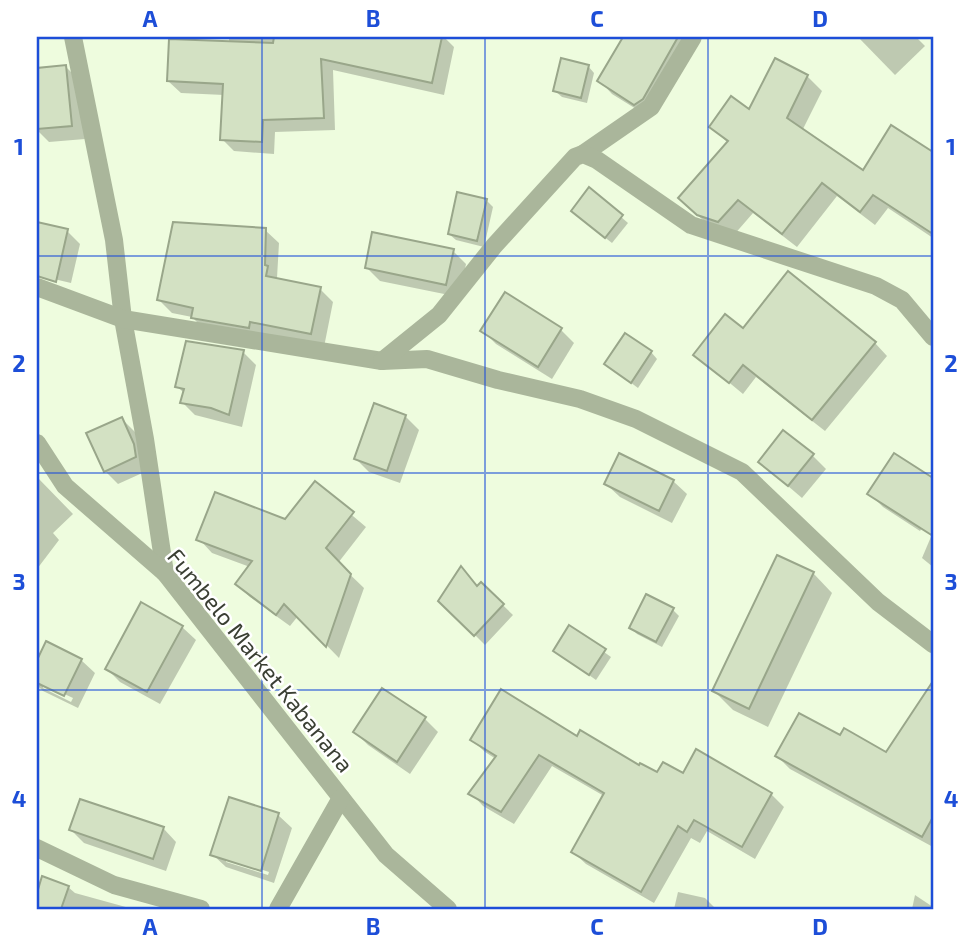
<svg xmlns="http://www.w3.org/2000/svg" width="970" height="946" viewBox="0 0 970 946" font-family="'Exo 2',sans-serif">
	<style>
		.shadow { fill: #0003; fill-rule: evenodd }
		.building { fill: #d3e1c3; stroke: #99a68a; stroke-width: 2 }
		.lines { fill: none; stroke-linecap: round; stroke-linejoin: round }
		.street { stroke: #aab69b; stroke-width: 18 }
		.grid { fill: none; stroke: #1d4ed8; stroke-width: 2; stroke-opacity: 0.55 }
		.labels { text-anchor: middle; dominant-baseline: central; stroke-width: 5; stroke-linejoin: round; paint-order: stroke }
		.street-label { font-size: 23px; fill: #3a3f33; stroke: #fff }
		.neatline { fill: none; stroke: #1d4ed8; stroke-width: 2.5 }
		.grid-label { font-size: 23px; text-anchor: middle; font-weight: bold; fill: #1d4ed8 }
	</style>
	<rect width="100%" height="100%" fill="#eefcde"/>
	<g class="shadow">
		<polygon points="229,37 444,37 454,47 444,95 333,70 335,130 275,132 274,154 234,151 222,139 224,95 181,93 168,81 229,43"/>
		<polygon points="639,37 697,37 649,117 612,94 599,80 630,55"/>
		<polygon points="858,37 916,37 925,46 895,75"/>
		<polygon points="776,61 807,76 822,91 802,131 864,173 891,128 933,154 933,238 888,208 875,225 837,196 797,247 753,213 733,236 713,229 694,212 728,143 711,127 750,112"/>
		<polygon points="588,66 594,73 587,103 562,97 555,91"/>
		<polygon points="66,67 79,80 85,139 49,142 37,130 37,70"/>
		<polygon points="590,190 628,223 612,243 579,217"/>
		<polygon points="486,200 493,207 484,247 456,240 449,234"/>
		<polygon points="37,224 67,231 80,244 71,283 37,275"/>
		<polygon points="265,230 279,243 277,278 280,280 320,289 333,302 324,347 206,331 192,317 172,313 159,300"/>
		<polygon points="453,251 466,264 459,297 380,281 367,268"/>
		<polygon points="506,295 561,330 574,343 552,379 496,344 483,331"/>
		<polygon points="744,330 875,343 887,356 825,431 756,377 743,394 696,355"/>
		<polygon points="243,352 256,365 242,427 195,415 182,402 184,393 177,386"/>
		<polygon points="651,352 657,359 638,388 606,364"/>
		<polygon points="405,416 419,430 400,483 369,472 356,459"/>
		<polygon points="122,419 135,432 147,459 149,470 118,484 105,471"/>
		<polygon points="812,455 826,469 802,498 760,462"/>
		<polygon points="38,478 73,514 53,533 59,540 37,569"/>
		<polygon points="932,480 933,511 920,531 883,507 870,494"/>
		<polygon points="673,481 687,494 672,523 620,497 606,484"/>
		<polygon points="315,484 366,527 338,563 364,588 339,658 298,616 290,626 250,597 237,584 250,567 212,553 199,539 286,522"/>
		<polygon points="933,532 933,567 922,558"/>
		<polygon points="462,569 478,587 481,584 513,615 485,645 441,601"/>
		<polygon points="813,573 832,593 768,727 733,710 714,691"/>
		<polygon points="673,610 679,616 662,647 637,634 631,628"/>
		<polygon points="182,627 196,640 160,704 120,682 107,669"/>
		<polygon points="569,627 611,657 596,680 555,651"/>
		<path d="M47,643L81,660L95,673L78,708L43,691L37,685V664ZM43,684L73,698L71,702L43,688Z"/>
		<polygon points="926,696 933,701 933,785 922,802 933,809 933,847 790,769 777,756 840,738 887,754"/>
		<polygon points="425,719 438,732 410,774 368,745 355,732"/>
		<polygon points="577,739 657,774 684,776 771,794 784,807 755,859 707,831 700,843 691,838 654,903 586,864 573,852 604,796 552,766 514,824 483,806 471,793 496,759 485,752 472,740"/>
		<path d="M278,815L292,828L274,883L226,867L212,854ZM226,858L269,872L268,875L226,862Z"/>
		<polygon points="163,828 176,842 166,871 84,843 71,830"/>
		<polygon points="44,879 68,887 75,893 133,909 37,909 37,899"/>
		<polygon points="678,892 705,898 716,909 674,909"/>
		<polygon points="915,895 933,907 933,909 912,909"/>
	</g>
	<g class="building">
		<polygon points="274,37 442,37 432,83 321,59 324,118 263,120 262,142 220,140 223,84 167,81 169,39 273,43"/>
		<polygon points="623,37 678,37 643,99 634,105 597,81"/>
		<polygon points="561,58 589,65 581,98 553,91"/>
		<polygon points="775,58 808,75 787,118 863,170 891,125 933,152 933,234 873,195 860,212 822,183 782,234 738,200 718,222 697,215 678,198 728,141 709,127 731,96 749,109"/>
		<polygon points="66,65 72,126 37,129 37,68"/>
		<polygon points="589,187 623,215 605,238 571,211"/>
		<polygon points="457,192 487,199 477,241 448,234"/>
		<polygon points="37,222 68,229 56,282 37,276"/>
		<polygon points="173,222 266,228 265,265 268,266 266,276 321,287 311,334 250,322 249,328 191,318 193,308 157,300"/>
		<polygon points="372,232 454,249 446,285 365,268"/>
		<polygon points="788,271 876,342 812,420 743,365 729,383 693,355 725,314 743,328"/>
		<polygon points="505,292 562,328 538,367 480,331"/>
		<polygon points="625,333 652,351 631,383 604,364"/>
		<polygon points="186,341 244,350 229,415 211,408 180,403 184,389 175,387"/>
		<polygon points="374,403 406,415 387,471 354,459"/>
		<polygon points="122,417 134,444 136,457 104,472 86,433"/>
		<polygon points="783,430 814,454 788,486 758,462"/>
		<polygon points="619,453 674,480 659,511 604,484"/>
		<polygon points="894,453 933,478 933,536 867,494"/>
		<polygon points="315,481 354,512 326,548 351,574 326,647 284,604 276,615 235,584 252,561 196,540 215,492 285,519"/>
		<polygon points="777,555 814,572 749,709 712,691"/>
		<polygon points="461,566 477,586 481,582 504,604 474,636 438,601"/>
		<polygon points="646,594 674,608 656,642 629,628"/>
		<polygon points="141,602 183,626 147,692 105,669"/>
		<polygon points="569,625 606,649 589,675 553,651"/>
		<polygon points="46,641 82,659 64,696 37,683 37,660"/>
		<polygon points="933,681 933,817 922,837 775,756 799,713 840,735 844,728 886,752"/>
		<polygon points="382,688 426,717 397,762 353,732"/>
		<polygon points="501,689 577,736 580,730 639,765 640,763 657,772 663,762 683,773 696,749 772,793 742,847 694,820 687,832 678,826 641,892 571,852 604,793 539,755 501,812 468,794 496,756 470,740"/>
		<polygon points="229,797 279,813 261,871 210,855"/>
		<polygon points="80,799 164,827 153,859 69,830"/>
		<polygon points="42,876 69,886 61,909 37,909 37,893"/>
	</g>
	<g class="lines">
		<g class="street">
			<polyline points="73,37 114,240 123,319 145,439 165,573"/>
			<polyline points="583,154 651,107 693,37"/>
			<polyline points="37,287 123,319 382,361 427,359 498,380 580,399 636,419 742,472 878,602 933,644"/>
			<polyline points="382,361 439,315 494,246 575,157 583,154 597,160 691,225 876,286 902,300 933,337"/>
			<polyline points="37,443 65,486 165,573 386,855 448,909"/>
			<polyline points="37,848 114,885 201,909"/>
			<polyline points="278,909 341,798"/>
		</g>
	</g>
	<path class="grid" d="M262,37V909M485,37V909M708,37V909M37,256H933M37,473H933M37,690H933"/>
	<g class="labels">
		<g class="street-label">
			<text transform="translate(261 660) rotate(51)">Fumbelo Market Kabanana</text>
		</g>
	</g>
	<rect width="970" height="946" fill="none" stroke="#ffffff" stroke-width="77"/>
	<rect x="38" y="38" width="894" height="870" class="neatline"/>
	<g class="grid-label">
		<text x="150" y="27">A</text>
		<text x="373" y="27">B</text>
		<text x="597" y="27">C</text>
		<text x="820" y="27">D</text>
		<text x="19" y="155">1</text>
		<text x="951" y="155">1</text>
		<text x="19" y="372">2</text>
		<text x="951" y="372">2</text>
		<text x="19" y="590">3</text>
		<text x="951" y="590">3</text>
		<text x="19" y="807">4</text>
		<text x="951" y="807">4</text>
		<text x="150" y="935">A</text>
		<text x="373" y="935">B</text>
		<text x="597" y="935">C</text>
		<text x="820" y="935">D</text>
	</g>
</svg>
